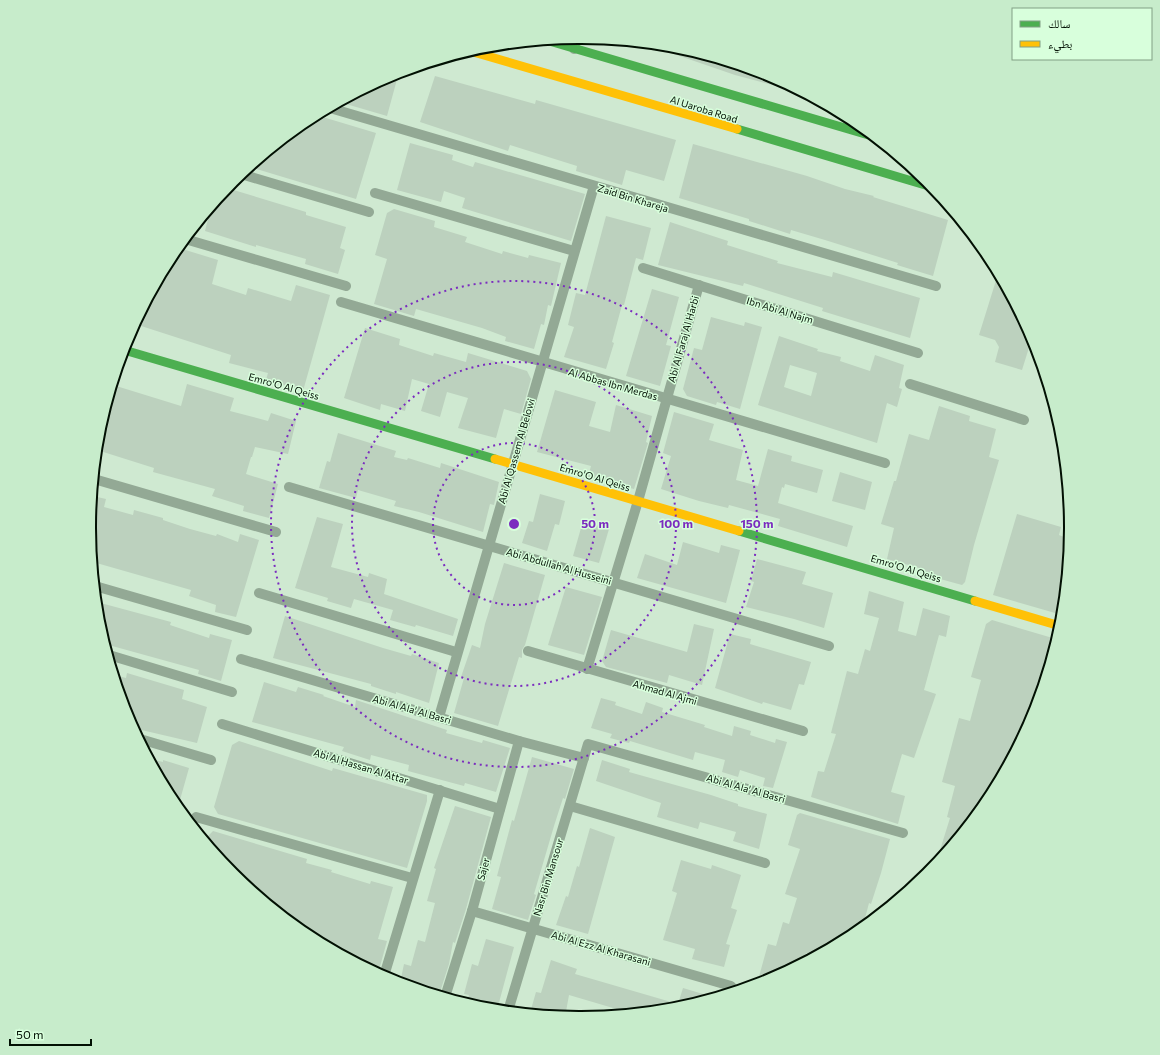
<svg xmlns="http://www.w3.org/2000/svg" width="1160" height="1055" viewBox="0 0 1160 1055" font-family="Commissioner,'Noto Naskh Arabic',sans-serif">
	<style>
		.building { fill: #bcd1be; fill-rule: evenodd }
		.lines { fill: none; stroke-linecap: round; stroke-linejoin: round }
		.street { stroke: #93a995; stroke-width: 10 }
		.fast { stroke: #4caf50; stroke-width: 9 }
		.slow { stroke: #ffc107; stroke-width: 9 }
		.ring { fill: none; stroke: #7b2cbf; stroke-width: 2; stroke-dasharray: 2 4 }
		.labels { text-anchor: middle; dominant-baseline: central; stroke-width: 3; stroke-linejoin: round; paint-order: stroke }
		.street-label { font-size: 10px; fill: #021003; stroke: #d8ffdc }
		.rim { fill: none; stroke: #021003; stroke-width: 2 }
		.centre { fill: #7b2cbf; stroke: #d8ffdc; stroke-width: 2 }
		.ring-label { font-size: 12px; text-anchor: middle; font-weight: bold; fill: #7b2cbf; stroke: #d8ffdc; stroke-width: 3; stroke-linejoin: round; paint-order: stroke }
	</style>
	<rect width="100%" height="100%" fill="#cfe9d1"/>
	<g class="building">
		<polygon points="669,46 768,74 789,86 788,89 735,75 668,52"/>
		<polygon points="399,72 387,116 346,104 348,98"/>
		<polygon points="435,76 535,104 536,100 676,140 664,181 626,170 622,185 576,171 577,166 510,145 508,151 420,122"/>
		<polygon points="316,115 376,133 356,199 250,167 308,120"/>
		<polygon points="410,143 453,155 452,160 473,167 475,162 585,194 571,241 462,208 465,198 444,191 441,202 397,190"/>
		<polygon points="693,144 807,176 845,189 874,196 873,197 948,220 933,276 897,265 898,263 825,240 791,230 790,234 749,221 749,219 679,198"/>
		<polygon points="227,188 306,212 306,215 346,227 340,248 345,250 338,274 305,264 306,259 256,245 256,247 205,231 211,207"/>
		<polygon points="394,209 435,221 434,227 467,237 465,242 502,254 503,251 528,258 529,255 561,263 551,306 548,305 544,325 541,324 534,349 505,341 506,337 482,328 416,309 414,316 374,304 387,259 375,255 387,213"/>
		<polygon points="606,216 651,228 643,260 636,258 624,305 622,305 612,342 614,343 606,369 564,357 574,327 568,325 576,293 585,295"/>
		<polygon points="670,222 728,241 727,245 778,261 777,263 832,277 833,272 920,298 910,338 822,311 823,308 744,283 743,286 658,265"/>
		<polygon points="179,248 218,260 212,284 246,295 248,288 291,301 296,285 330,295 303,391 266,380 268,373 229,363 231,355 135,324 169,261 175,262"/>
		<polygon points="998,274 1032,338 1022,370 995,362 999,347 995,340 979,335"/>
		<polygon points="652,289 679,297 666,345 671,346 660,386 626,376"/>
		<polygon points="711,317 744,326 745,322 762,327 740,409 717,402 716,405 687,396 683,389 694,348 702,350"/>
		<polygon points="365,328 400,339 399,345 433,356 434,353 466,362 468,353 527,371 531,379 521,414 504,409 496,438 458,428 468,398 447,392 440,417 421,411 429,384 412,379 405,411 381,404 380,410 344,398"/>
		<path d="M779,336L818,349L817,351L841,357L840,361L870,371L875,355L904,365L899,388L902,389L897,407L887,403L877,443L758,405ZM790,365L817,373L811,396L784,387Z"/>
		<polygon points="187,384 234,398 230,411 268,421 271,413 296,421 288,454 255,447 252,457 251,457 246,474 278,484 269,518 243,511 244,506 212,496 215,489 153,472 154,468 97,450 99,436 113,385 181,406"/>
		<polygon points="555,390 596,402 589,426 610,432 616,405 652,416 646,442 648,443 634,489 588,477 591,466 537,452"/>
		<polygon points="939,406 970,416 969,421 996,429 989,457 999,460 974,545 965,582 962,585 922,574 923,569 887,559 894,528 881,524 894,481 896,481 909,434 929,440"/>
		<polygon points="674,412 714,424 709,440 743,450 736,480 758,486 768,449 792,456 791,461 823,470 817,493 785,484 784,488 782,487 778,503 853,526 847,547 778,526 780,519 729,505 728,508 699,501 661,489 671,456 663,453"/>
		<polygon points="338,433 396,451 394,457 407,460 408,458 440,468 441,463 499,482 494,505 490,504 483,532 419,512 394,506 396,501 358,490 356,498 319,488 327,461 330,462"/>
		<polygon points="840,472 872,482 865,510 832,501"/>
		<polygon points="540,494 565,501 559,525 555,524 547,551 522,543 529,521 533,522"/>
		<polygon points="93,496 106,499 104,507 133,515 134,510 163,518 163,520 190,529 216,536 217,534 238,542 240,534 259,540 236,617 215,612 216,605 189,596 191,590 93,562 90,527"/>
		<polygon points="1017,514 1061,527 1059,535 1069,539 1062,615 993,595"/>
		<polygon points="317,517 343,524 331,567 368,577 369,573 387,579 384,594 458,619 453,636 416,625 415,627 390,620 393,610 354,599 351,608 327,601 328,598 295,588"/>
		<polygon points="583,521 609,529 599,563 573,556"/>
		<polygon points="683,542 719,553 721,545 740,550 726,603 637,578 645,554 677,565"/>
		<polygon points="757,559 806,572 802,584 833,593 824,628 794,619 746,607 754,582 751,581"/>
		<polygon points="504,563 545,575 525,645 522,650 522,658 519,657 498,726 454,713 464,678 461,677 472,645 480,648 485,624"/>
		<polygon points="566,587 602,597 584,655 548,645"/>
		<polygon points="869,591 904,602 898,631 916,636 923,608 950,616 946,637 939,635 924,690 936,694 914,758 902,754 891,792 905,796 898,824 811,797 818,771 824,772 836,734 831,733 847,671 858,674 865,649 870,651 879,618 864,614"/>
		<polygon points="97,602 171,622 170,625 209,638 210,634 232,640 221,681 198,674 199,670 105,644 99,623"/>
		<polygon points="285,616 383,648 411,656 412,654 439,663 429,703 396,692 396,694 371,686 371,684 273,658"/>
		<polygon points="992,620 1056,639 1033,715 988,800 936,863 950,818 947,817 955,786 942,782 959,718 970,721 981,680 971,677 986,624"/>
		<polygon points="694,624 714,629 702,685 669,675 667,683 606,667 602,661 611,630 687,652"/>
		<polygon points="730,634 751,639 750,644 811,662 804,685 799,684 791,710 763,702 762,704 715,688"/>
		<polygon points="127,673 184,690 182,699 207,707 197,743 133,728 127,715 114,675 126,678"/>
		<polygon points="264,682 296,692 298,687 324,695 323,696 355,707 356,700 447,730 446,733 482,743 483,740 510,748 496,792 465,783 464,786 408,771 409,765 371,755 370,760 342,751 344,747 252,722"/>
		<polygon points="601,698 616,702 615,705 642,714 646,702 663,708 662,712 705,725 704,727 732,736 734,726 751,731 750,735 775,743 776,739 787,742 773,788 763,786 765,778 740,770 738,777 722,772 725,760 695,752 693,760 630,741 629,743 610,738 612,734 591,728"/>
		<polygon points="239,741 332,771 333,768 427,795 427,801 407,868 218,814 214,807 232,745"/>
		<polygon points="532,757 574,769 565,799 563,798 554,826 534,894 536,895 528,920 492,909 501,877 497,876 512,820 514,821"/>
		<polygon points="150,759 163,762 163,760 189,768 178,807 172,800"/>
		<polygon points="602,760 630,769 629,772 711,795 738,804 738,806 767,814 759,849 733,841 736,832 700,822 698,829 657,817 661,803 596,781"/>
		<polygon points="455,806 491,817 466,909 455,943 453,942 449,964 439,995 400,983 404,964 411,966 418,940 425,942 435,903 427,901 436,869 434,868"/>
		<polygon points="800,813 890,839 881,873 871,904 869,903 863,926 852,935 814,956 806,953 803,962 767,981 757,984 768,944 776,946 783,922 789,924 797,898 785,894 800,849 788,845 797,815"/>
		<polygon points="590,828 615,837 588,934 556,925 566,896 568,897 577,866 579,867"/>
		<polygon points="213,831 307,859 306,863 332,870 331,872 370,884 371,881 393,887 378,939 387,941 379,970 376,969 375,972 307,935 233,874 206,841 207,837"/>
		<polygon points="681,860 711,869 712,865 741,875 731,908 737,910 726,944 730,945 724,967 692,959 695,949 663,940 677,893 672,891"/>
		<polygon points="486,939 514,947 497,1010 484,1009 466,1003 469,995 464,994 472,964 478,966"/>
		<polygon points="551,960 577,969 575,974 678,1004 683,988 713,997 675,1009 630,1013 569,995 565,1017 530,1013 536,992 541,993"/>
	</g>
	<g class="lines">
		<g class="street">
			<polyline points="574,49 577,37"/>
			<polyline points="330,108 936,286"/>
			<polyline points="241,174 369,212"/>
			<polyline points="375,193 574,251"/>
			<polyline points="185,239 346,286"/>
			<polyline points="643,268 918,353"/>
			<polyline points="341,302 885,463"/>
			<polyline points="910,384 1024,420"/>
			<polyline points="94,479 276,532"/>
			<polyline points="289,487 829,646"/>
			<polyline points="95,586 247,630"/>
			<polyline points="259,593 456,652"/>
			<polyline points="528,651 803,731"/>
			<polyline points="109,655 232,692"/>
			<polyline points="241,659 519,741 584,758"/>
			<polyline points="587,669 638,501 699,285"/>
			<polyline points="439,717 594,186"/>
			<polyline points="222,724 500,809"/>
			<polyline points="140,739 211,760"/>
			<polyline points="570,806 765,863"/>
			<polyline points="196,817 412,878"/>
			<polyline points="472,911 731,986"/>
			<polyline points="384,976 440,790"/>
			<polyline points="445,997 472,911 519,741"/>
			<polyline points="508,1011 588,744 903,833"/>
		</g>
		<g class="fast">
			<polyline points="546,40 872,136"/>
			<polyline points="737,129 932,187"/>
			<polyline points="124,350 495,459"/>
			<polyline points="739,531 975,601"/>
		</g>
		<g class="slow">
			<polyline points="470,51 737,129"/>
			<polyline points="495,459 739,531"/>
			<polyline points="975,601 1060,626"/>
		</g>
	</g>
	<g class="ring">
		<circle cx="514" cy="524" r="81"/>
		<circle cx="514" cy="524" r="162"/>
		<circle cx="514" cy="524" r="243"/>
	</g>
	<g class="labels">
		<g class="street-label">
			<text transform="translate(704 109) rotate(17)">Al Uaroba Road</text>
			<text transform="translate(633 198) rotate(17)">Zaid Bin Khareja</text>
			<text transform="translate(780 310) rotate(17)">Ibn Abi Al Najm</text>
			<text transform="translate(683 339) rotate(-74)">Abi Al Faraj Al Harbi</text>
			<text transform="translate(613 384) rotate(16)">Al Abbas Ibn Merdas</text>
			<text transform="translate(284 386) rotate(16)">Emro'O Al Qeiss</text>
			<text transform="translate(516 451) rotate(-74)">Abi Al Qassem Al Belowi</text>
			<text transform="translate(595 477) rotate(17)">Emro'O Al Qeiss</text>
			<text transform="translate(559 566) rotate(16)">Abi Abdullah Al Husseini</text>
			<text transform="translate(906 568) rotate(17)">Emro'O Al Qeiss</text>
			<text transform="translate(665 692) rotate(16)">Ahmad Al Ajmi</text>
			<text transform="translate(412 709) rotate(16)">Abi Al Ala' Al Basri</text>
			<text transform="translate(361 766) rotate(17)">Abi Al Hassan Al Attar</text>
			<text transform="translate(746 788) rotate(16)">Abi Al Ala' Al Basri</text>
			<text transform="translate(483 869) rotate(-75)">Sajer</text>
			<text transform="translate(548 877) rotate(-73)">Nasr Bin Mansour</text>
			<text transform="translate(601 948) rotate(16)">Abi Al Ezz Al Kharasani</text>
		</g>
	</g>
	<path d="M0 0H1160V1055H0ZM579 44H581A483 483 0 0 1 1064 527V528A483 483 0 0 1 581 1011H579A483 483 0 0 1 96 528V527A483 483 0 0 1 579 44Z" fill="#c7eccb" fill-rule="evenodd"/>
	<path class="rim" d="M579 44H581A483 483 0 0 1 1064 527V528A483 483 0 0 1 581 1011H579A483 483 0 0 1 96 528V527A483 483 0 0 1 579 44Z"/>
	<circle cx="514" cy="524" r="6" class="centre"/>
	<g class="ring-label">
		<text x="595" y="528">50 m</text>
		<text x="676" y="528">100 m</text>
		<text x="757" y="528">150 m</text>
	</g>
	<rect x="1012" y="8" width="140" height="52" fill="#d8ffdc" stroke="#829f85"/>
	<rect x="1020" y="21" width="20" height="6" fill="#4caf50" stroke="#829f85"/>
	<text x="1048" y="28" font-size="12" fill="#021003">سالك</text>
	<rect x="1020" y="41" width="20" height="6" fill="#ffc107" stroke="#829f85"/>
	<text x="1048" y="48" font-size="12" fill="#021003">بطيء</text>
	<path d="M10 1039v6h81v-6" fill="none" stroke="#021003" stroke-width="2"/>
	<text x="16" y="1039" font-size="12" fill="#021003" stroke="#d8ffdc" stroke-width="3" paint-order="stroke">50 m</text>
</svg>
